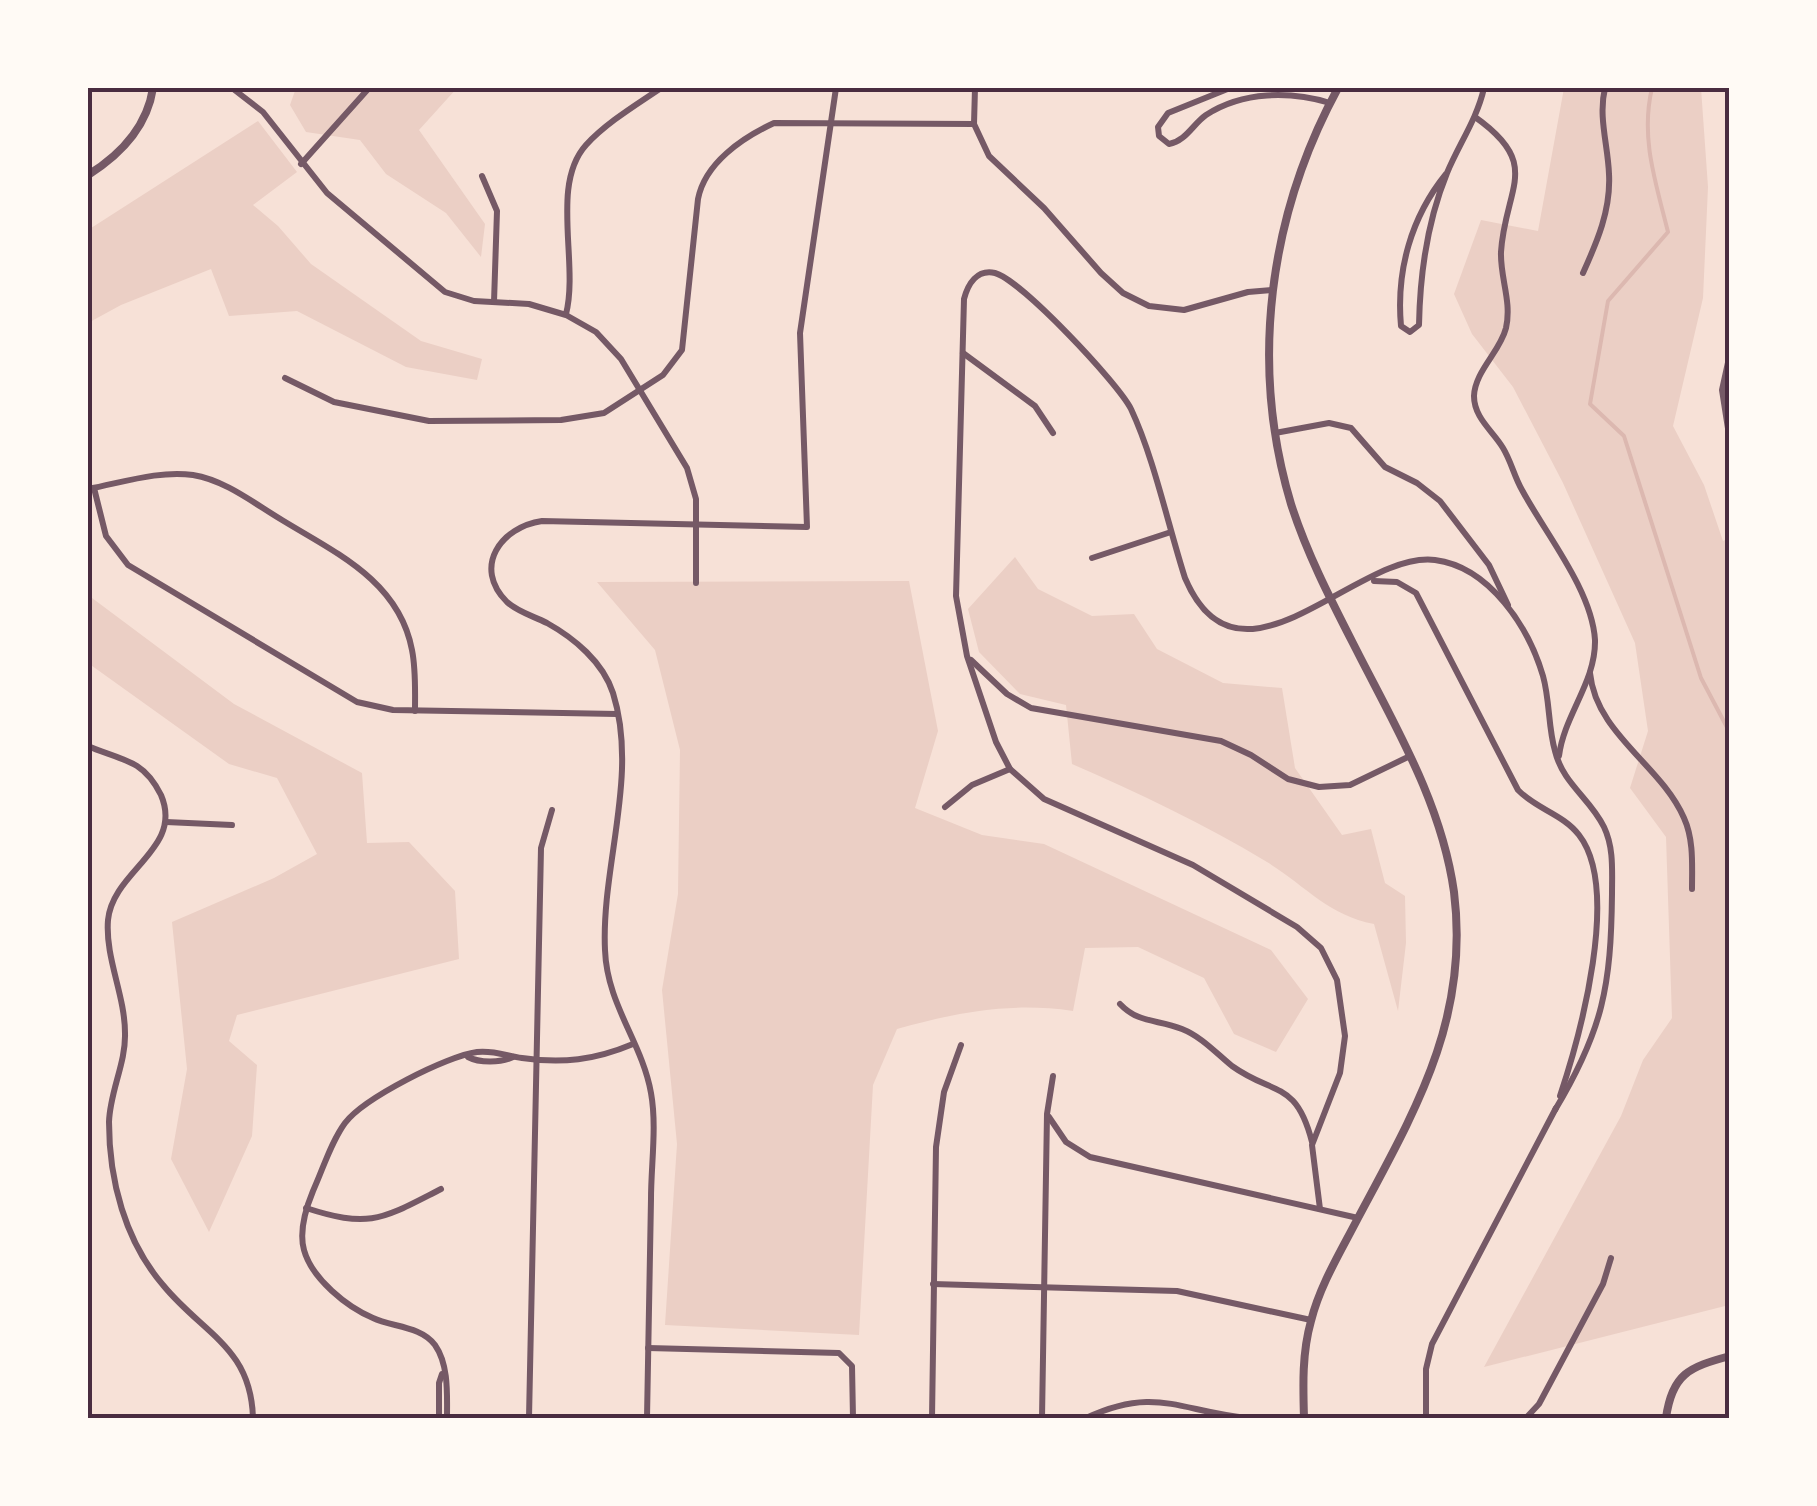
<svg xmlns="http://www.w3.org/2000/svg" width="1817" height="1506" viewBox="0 0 1817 1506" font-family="Barlow,sans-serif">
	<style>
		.green { fill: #ebcfc5 }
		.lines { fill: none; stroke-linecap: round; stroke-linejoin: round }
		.stream { stroke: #dcb8b0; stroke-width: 4 }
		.minor { stroke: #755966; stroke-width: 6 }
		.tertiary { stroke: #755966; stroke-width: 8 }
		.neatline { fill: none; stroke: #4a2c40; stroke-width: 4 }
	</style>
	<rect width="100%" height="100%" fill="#f7e1d7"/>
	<g class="green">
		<polygon points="296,88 457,88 419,130 485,224 481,257 446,213 386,174 360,140 306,132 290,105"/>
		<polygon points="1564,88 1701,88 1708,187 1703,298 1673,426 1704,485 1723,541 1729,538 1729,1305 1484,1367 1621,1116 1643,1060 1672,1018 1666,837 1630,788 1648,731 1635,643 1563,483 1513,387 1472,334 1454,294 1481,220 1538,231"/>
		<polygon points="258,121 297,172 253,205 278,226 311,264 421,341 482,359 477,380 406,367 297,311 229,316 211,269 121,305 88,323 88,230"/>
		<path d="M1015,557L1038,589L1092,616L1134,614L1157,649L1223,683L1282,688L1295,768L1342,835L1371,829L1385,883L1405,896L1406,943L1398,1011L1374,924C1328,915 1306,886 1267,862C1204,824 1139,793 1072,764L1066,705L1020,694L979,652L968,609Z"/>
		<path d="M909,581L938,731L915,808L982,835L1044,844L1271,950L1308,999L1276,1052L1234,1034L1204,978L1138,947L1085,948L1073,1011C1010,1002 958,1012 897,1029L873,1085L859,1335L665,1325L677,1144L662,990L678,894L680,750L655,650L597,582Z"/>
		<polygon points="88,595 234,704 362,773 367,843 409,842 455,891 459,959 237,1015 229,1041 257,1065 252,1136 209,1232 171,1159 187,1069 172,922 274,878 317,854 277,778 229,764 88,663"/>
	</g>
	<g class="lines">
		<path class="stream" d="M1652,88C1640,138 1656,183 1668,232L1608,301L1590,404L1624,436L1701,678L1730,733"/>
		<g class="minor">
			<polyline points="232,88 263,112 327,193 445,292 474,301 529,304 566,315 596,332 621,359 687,468 696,499 696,583"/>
			<polyline points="975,88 974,124 989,156 1044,208 1101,273 1123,293 1149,306 1184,310 1248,292 1272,290"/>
			<path d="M1230,88L1168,113L1158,127L1159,136L1169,144C1186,141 1193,124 1206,115C1243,91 1290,91 1330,103"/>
			<path d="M1475,117C1543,165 1505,187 1501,252C1500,278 1512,301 1506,328C1500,352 1475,371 1474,396C1474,418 1493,431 1503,448C1511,461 1514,476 1522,490C1545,533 1592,590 1595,640C1596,682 1564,715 1559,756"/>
			<polyline points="301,164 369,88"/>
			<path d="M1446,174C1411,217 1396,271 1401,326L1410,332L1419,325C1420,272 1427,222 1447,173C1459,144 1477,119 1484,88"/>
			<polyline points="482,176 497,211 494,302"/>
			<path d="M1583,273C1597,242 1611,210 1609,174C1608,145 1598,117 1605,88"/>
			<path d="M566,314C579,263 550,185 586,145C606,123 636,105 661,88"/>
			<polyline points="963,353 1035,406 1053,433"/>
			<path d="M285,378L334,402L429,421L561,420L604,413L663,375L682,350L698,199C705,163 742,138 774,123L974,124"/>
			<polyline points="1275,433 1329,423 1351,428 1385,467 1417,483 1440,501 1489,565 1508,605"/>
			<polyline points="94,488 106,536 128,565 357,702 393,710 617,714"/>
			<path d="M88,489C121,483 159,470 193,475C225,480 255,504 282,520C336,553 399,581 412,650C416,670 415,691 415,711"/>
			<polyline points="1092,558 1171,532"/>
			<path d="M1374,581L1397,582L1416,593L1518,790C1536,809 1563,814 1579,835C1621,889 1580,1036 1560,1096"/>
			<polyline points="971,660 1007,694 1031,708 1221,741 1251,755 1288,779 1319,787 1350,785 1410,756"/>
			<path d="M1590,673C1596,734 1661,765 1684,818C1694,840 1692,866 1692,889"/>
			<path d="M88,746C103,753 122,757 137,766C148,773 155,783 161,795C184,849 113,870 108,920C105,958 125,995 125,1033C126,1063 110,1091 109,1122C109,1180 125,1241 163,1285C203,1334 251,1347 253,1418"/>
			<polyline points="945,807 972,785 1010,769"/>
			<polyline points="166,822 232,825"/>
			<path d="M1120,1004C1139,1024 1158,1019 1182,1029C1202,1037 1216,1053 1232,1066C1274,1096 1296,1080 1312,1142"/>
			<path d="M468,1057C479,1063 501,1063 513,1057"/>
			<polyline points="1049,1117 1066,1142 1090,1157 1358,1218"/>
			<path d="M306,1208C371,1229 382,1219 441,1189"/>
			<path d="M1320,1209L1312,1145L1340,1073L1345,1036L1337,980L1321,948L1297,927L1193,865L1044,799L1010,769L996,742L967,656L956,596L964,299C968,284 977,269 995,273C1021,280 1118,383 1131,409C1154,458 1168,525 1185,578C1240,707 1357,550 1435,560C1490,567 1529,628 1543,676C1550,701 1548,727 1555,751C1563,784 1590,798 1604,827C1614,848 1612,871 1612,894C1611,986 1603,1030 1555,1110"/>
			<polyline points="933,1284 1177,1291 1311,1320"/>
			<polyline points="648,1348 839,1353 852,1366 853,1418"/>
			<polyline points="439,1418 439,1383 442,1374"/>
			<path d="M447,1418C447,1395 449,1365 435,1345C421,1326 392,1327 373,1318C347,1307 312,1279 304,1250C299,1232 306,1208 313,1191C323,1169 331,1142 345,1123C364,1098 447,1056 477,1052C494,1050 507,1056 522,1058C562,1064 595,1060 633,1044"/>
			<polyline points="529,1418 541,848 552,810"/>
			<path d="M647,1418C648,1345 649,1272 651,1199C651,1165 657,1126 651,1093C642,1042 607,1005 605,950C601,866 639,776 613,693C603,662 574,638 547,623C533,616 518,612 507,602C472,567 501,527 542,521L807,527L800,333L836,88"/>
			<polyline points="932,1418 936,1147 944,1092 961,1045"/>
			<polyline points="1042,1418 1047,1114 1053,1076"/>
			<path d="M1086,1418C1156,1385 1181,1412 1248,1418C1267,1419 1286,1417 1304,1417"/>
			<polyline points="1426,1418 1426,1369 1432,1344 1556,1108"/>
			<polyline points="1526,1418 1539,1404 1603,1284 1611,1258"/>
		</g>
		<g class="tertiary">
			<path d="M88,175C120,155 147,127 153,88"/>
			<polyline points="1730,358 1723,390 1730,435"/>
			<path d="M1304,1418C1303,1385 1302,1353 1311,1321C1320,1285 1341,1251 1358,1218C1415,1111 1470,1019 1454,892C1442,806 1398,731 1359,655C1334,606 1308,557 1291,504C1249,364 1269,215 1338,88"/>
			<path d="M1666,1418C1672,1374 1689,1367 1730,1356"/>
		</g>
	</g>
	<rect width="1817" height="1506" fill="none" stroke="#fffaf5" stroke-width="180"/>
	<rect x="90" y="90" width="1637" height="1326" class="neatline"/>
</svg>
